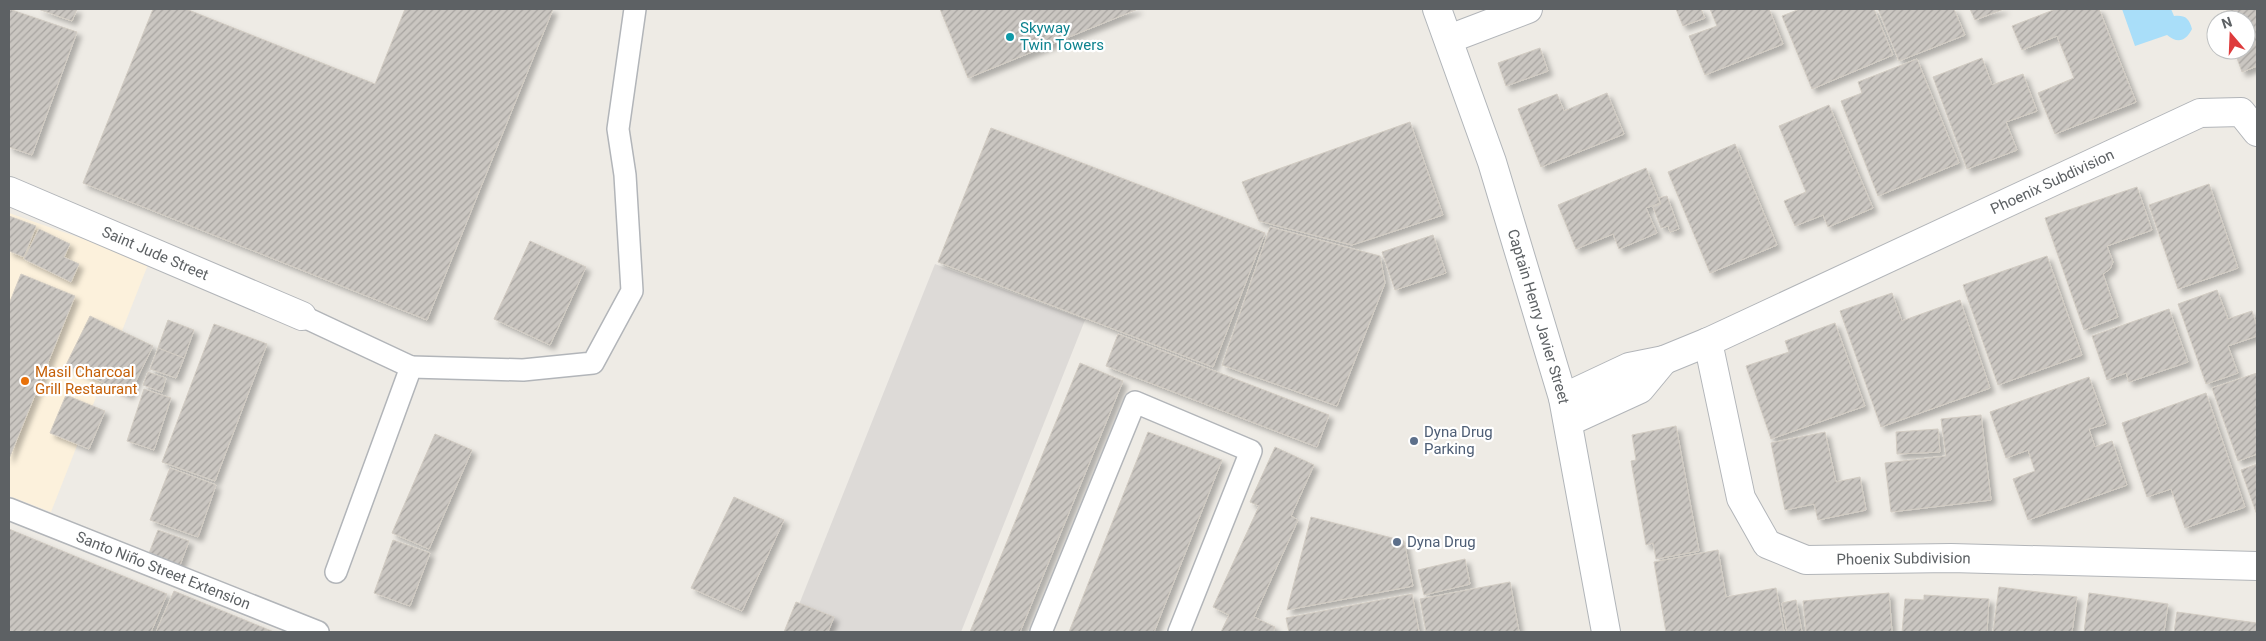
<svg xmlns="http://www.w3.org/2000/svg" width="2266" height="641" viewBox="0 0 2266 641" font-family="Roboto,sans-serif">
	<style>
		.commercial { fill: #fcf1dc }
		.industrial { fill: #dddad7 }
		.water { fill: #a9def9 }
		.building { fill: url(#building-hatch); stroke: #d2ccc3; filter: url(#shadow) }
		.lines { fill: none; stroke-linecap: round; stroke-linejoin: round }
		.lane-casing { stroke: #b2b5b9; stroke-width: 24 }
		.street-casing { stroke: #b2b5b9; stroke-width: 30 }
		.secondary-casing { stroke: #b1b5b9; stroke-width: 30 }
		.lane { stroke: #fff; stroke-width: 21 }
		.street { stroke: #fff; stroke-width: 28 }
		.secondary { stroke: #fff; stroke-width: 28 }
		.culture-dot { fill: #0f9aa8; stroke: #fff; stroke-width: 2 }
		.food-dot { fill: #e8710a; stroke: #fff; stroke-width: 2 }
		.service-dot { fill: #5c6f8a; stroke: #fff; stroke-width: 2 }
		.labels { text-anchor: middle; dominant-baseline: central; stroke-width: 4.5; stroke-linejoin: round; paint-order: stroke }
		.culture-label { font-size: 15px; fill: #0d838f; stroke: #fff; text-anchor: start }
		.street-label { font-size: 15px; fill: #5d6164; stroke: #fff }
		.food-label { font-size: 15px; fill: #c56008; stroke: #fff; text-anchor: start }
		.service-label { font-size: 15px; fill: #4e5e75; stroke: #fff; text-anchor: start }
	</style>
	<defs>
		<pattern id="building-hatch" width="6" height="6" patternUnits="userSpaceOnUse" patternTransform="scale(1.25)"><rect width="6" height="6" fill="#cac6c1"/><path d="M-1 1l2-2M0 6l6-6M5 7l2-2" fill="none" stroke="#a7a4a0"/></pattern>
		<filter id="shadow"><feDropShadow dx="4.5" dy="4.5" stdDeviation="2.5" flood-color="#0004"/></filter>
	</defs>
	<rect width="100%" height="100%" fill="#eeebe5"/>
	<polygon class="commercial" points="9,213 149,262 51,512 9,496"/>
	<polygon class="industrial" points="935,264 1085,320 961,632 788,632"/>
	<path class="water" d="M2122,9H2171L2174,16C2185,15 2189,18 2192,29C2186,41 2178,44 2167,35L2135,46Z"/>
	<g class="building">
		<polygon points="9,9 77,32 32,155 9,147"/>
		<polygon points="38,9 77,9 72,21"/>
		<polygon points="153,9 186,9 375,84 405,9 553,9 427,320 83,183"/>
		<polygon points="940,9 1138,9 968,78"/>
		<polygon points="1676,9 1701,9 1705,18 1683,26"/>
		<polygon points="1710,9 1769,9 1783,44 1705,75 1689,36 1717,26"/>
		<polygon points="1800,9 1874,9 1893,55 1812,89 1782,16"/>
		<polygon points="1878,9 1954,9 1965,35 1899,61"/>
		<polygon points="1970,9 2004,9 1975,20"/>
		<polygon points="2056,9 2099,9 2136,102 2055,134 2038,93 2074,78 2057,36 2022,50 2012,26"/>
		<polygon points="2232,9 2256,9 2257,13 2257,66 2242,72 2234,50 2246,50 2246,20 2223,20 2221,13"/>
		<polygon points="1540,48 1548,71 1506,86 1498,63"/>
		<polygon points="1982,58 1992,85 2023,74 2037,111 2006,122 2017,150 1967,169 1933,77"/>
		<polygon points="1917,59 1959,163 1878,196 1841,101 1862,93 1858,82"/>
		<polygon points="1607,93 1624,134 1541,167 1518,109 1557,94 1564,111"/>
		<polygon points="1829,105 1873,208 1828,227 1823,215 1795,226 1784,201 1806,192 1779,126"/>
		<polygon points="1410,122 1443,215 1352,245 1259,221 1242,182"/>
		<polygon points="991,128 1265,233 1213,367 938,262"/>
		<polygon points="1735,144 1777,245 1710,273 1668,172"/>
		<polygon points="1646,168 1660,203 1646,208 1657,233 1619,249 1613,234 1576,249 1558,205"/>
		<polygon points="2209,184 2238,268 2178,289 2149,205"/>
		<polygon points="2137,187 2152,230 2107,246 2113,262 2110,269 2103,274 2118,317 2084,330 2045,218"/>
		<polygon points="1667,196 1679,229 1670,232 1668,226 1661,228 1653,207 1661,204 1659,198"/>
		<polygon points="9,216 36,226 24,257 9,251"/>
		<polygon points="1270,227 1380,256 1385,283 1337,406 1222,365"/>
		<polygon points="39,229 70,244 64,257 79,264 71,282 24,259"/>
		<polygon points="1433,235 1446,273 1395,290 1382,252"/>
		<polygon points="530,241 586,267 550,345 494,319"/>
		<polygon points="2047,256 2082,355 1998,385 1963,285"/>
		<polygon points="21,274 75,296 9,459 9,304"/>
		<polygon points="2217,290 2228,319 2252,311 2257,327 2257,336 2228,346 2238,373 2206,384 2178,304"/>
		<polygon points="1892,293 1902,321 1960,300 1990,388 1881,427 1840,311"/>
		<polygon points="2169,309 2188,362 2129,382 2126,373 2107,380 2092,336"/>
		<polygon points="90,316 153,346 129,395 66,365"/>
		<polygon points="168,320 194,330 184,358 158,348"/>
		<polygon points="1835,323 1865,406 1771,439 1746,366 1789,352 1785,341"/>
		<polygon points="214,324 267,344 215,481 162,462"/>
		<polygon points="1118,334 1329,415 1317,447 1106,366"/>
		<polygon points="158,348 184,358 176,378 150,369"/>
		<polygon points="1080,363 1123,381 1020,632 970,632"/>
		<polygon points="148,372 166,378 162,392 143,385"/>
		<polygon points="2257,373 2257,454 2238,461 2212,388"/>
		<polygon points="2089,377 2106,424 2089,429 2095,447 2112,441 2127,485 2028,520 2013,479 2035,471 2028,450 2006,458 1990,412"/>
		<polygon points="144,389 171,398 154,450 127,441"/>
		<polygon points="2206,393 2245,507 2185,528 2171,489 2147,497 2122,423"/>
		<polygon points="66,395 105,411 89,449 50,433"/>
		<polygon points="1981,415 1991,500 1891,512 1885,463 1946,456 1941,419"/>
		<polygon points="1676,426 1699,551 1656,559 1653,543 1646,545 1631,461 1636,460 1632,435"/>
		<polygon points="1938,429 1940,452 1897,454 1896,432"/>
		<polygon points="1148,432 1222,460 1154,632 1069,632"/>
		<polygon points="1825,432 1836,482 1860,477 1866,510 1818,520 1814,504 1785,510 1771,443"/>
		<polygon points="435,434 472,450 429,549 392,533"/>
		<polygon points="1275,447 1314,465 1291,516 1298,520 1254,617 1275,627 1273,632 1221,632 1229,615 1213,607 1259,506 1250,502"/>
		<polygon points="2257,464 2257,515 2241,470"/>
		<polygon points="170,468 216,485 198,537 150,520"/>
		<polygon points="734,497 784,520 742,611 691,588"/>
		<polygon points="1311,517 1404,541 1413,586 1287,610"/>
		<polygon points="9,529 167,594 151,632 9,632"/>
		<polygon points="158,530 189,541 177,573 146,561"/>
		<polygon points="393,540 430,553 410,606 374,593"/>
		<polygon points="1718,550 1726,597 1776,588 1784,632 1666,632 1654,562"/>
		<polygon points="1465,559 1470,584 1424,595 1418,570"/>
		<polygon points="1510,582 1519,632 1426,632 1420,599"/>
		<polygon points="1999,587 2077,597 2072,632 1993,632"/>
		<polygon points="174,591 274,632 156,632"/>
		<polygon points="1889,593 1892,632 1806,632 1803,601"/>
		<polygon points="2089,593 2168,604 2164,632 2084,632"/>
		<polygon points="1412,594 1419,632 1289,632 1286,618"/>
		<polygon points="1924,595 1989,599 1987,632 1902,632 1905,599 1924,600"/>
		<polygon points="1796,600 1802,632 1787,632 1782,603"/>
		<polygon points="796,602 834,617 828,632 784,632"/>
		<polygon points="2177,612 2257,623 2257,632 2174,632"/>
	</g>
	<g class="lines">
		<g class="lane-casing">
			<g id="lane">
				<polyline points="302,316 411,367 336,572"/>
				<polyline points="411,367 523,370 593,363 632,291 625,175 618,129 635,9"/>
				<path id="s1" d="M9,509L318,632"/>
				<polyline points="1041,632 1135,402 1251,451 1179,632"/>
			</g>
		</g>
		<g class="street-casing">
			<g id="street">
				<polyline points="1449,39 1528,9"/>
				<path id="s2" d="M9,191L302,316"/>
				<path id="s3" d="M1708,342L1741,498L1767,544L1806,560L1951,558L2257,566"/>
				<path id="s4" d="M1563,398L1629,367L1664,360L1708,342L2200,113L2241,112L2257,132"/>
				<polyline points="1568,422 1640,389 1664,360"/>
			</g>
		</g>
		<g class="secondary-casing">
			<g id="secondary">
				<path id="s5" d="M1437,9L1492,162L1563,398L1606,632"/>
			</g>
		</g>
		<use href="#lane" class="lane"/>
		<use href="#street" class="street"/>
		<use href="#secondary" class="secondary"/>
	</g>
	<circle class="culture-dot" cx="1010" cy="37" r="5"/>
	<circle class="food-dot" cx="25" cy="381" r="5"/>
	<g class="service-dot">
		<circle cx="1414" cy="441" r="5"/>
		<circle cx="1397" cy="542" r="5"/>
	</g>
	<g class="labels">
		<g class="culture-label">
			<text x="1020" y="28">Skyway<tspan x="1020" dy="17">Twin Towers</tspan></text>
		</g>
		<g class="street-label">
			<text stroke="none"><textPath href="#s4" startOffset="536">Phoenix Subdivision</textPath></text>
			<text stroke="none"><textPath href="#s2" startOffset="159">Saint Jude Street</textPath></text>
			<text stroke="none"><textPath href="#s5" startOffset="324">Captain Henry Javier Street</textPath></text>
			<text stroke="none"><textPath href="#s3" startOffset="352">Phoenix Subdivision</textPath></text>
			<text stroke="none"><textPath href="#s1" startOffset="166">Santo Niño Street Extension</textPath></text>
		</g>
		<g class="food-label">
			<text x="35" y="372">Masil Charcoal<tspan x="35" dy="17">Grill Restaurant</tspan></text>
		</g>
		<g class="service-label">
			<text x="1424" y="432">Dyna Drug<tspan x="1424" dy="17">Parking</tspan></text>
			<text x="1407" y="542">Dyna Drug</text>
		</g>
	</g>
	<rect width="2266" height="641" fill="none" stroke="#5d6164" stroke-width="20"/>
	<g transform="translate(2231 35) rotate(341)"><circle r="24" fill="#ffffff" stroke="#bec0c1"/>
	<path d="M0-4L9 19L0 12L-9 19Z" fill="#de3b3c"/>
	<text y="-8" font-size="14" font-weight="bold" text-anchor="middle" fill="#5d6164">N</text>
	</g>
</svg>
